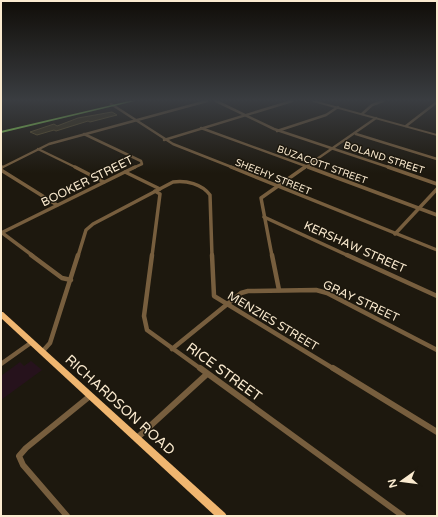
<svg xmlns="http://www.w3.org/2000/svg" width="438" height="517" viewBox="0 0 438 517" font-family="'Varela Round',sans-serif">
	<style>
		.green { fill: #26121c }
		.building { fill: #3c331c; stroke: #655730 }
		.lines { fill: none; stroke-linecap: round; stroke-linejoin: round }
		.minor-far3 { stroke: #775e3e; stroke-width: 2.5 }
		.minor-far2 { stroke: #775e3e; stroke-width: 3.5 }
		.minor-far1 { stroke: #775e3e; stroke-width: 4.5 }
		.minor { stroke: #775e3e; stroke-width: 6 }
		.tertiary { fill: #775e3e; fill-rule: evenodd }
		.secondary { fill: #f0b670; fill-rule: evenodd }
		.trunk { fill: #98ee5f; fill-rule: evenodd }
		.labels { text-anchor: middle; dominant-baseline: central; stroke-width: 3; stroke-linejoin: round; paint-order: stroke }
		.far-street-label { font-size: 10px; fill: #faeacf; stroke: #1d180e }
		.street-label { font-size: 12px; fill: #faeacf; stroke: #1d180e }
		.near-street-label { font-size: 14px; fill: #faeacf; stroke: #1d180e }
	</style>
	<rect width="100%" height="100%" fill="#1d180e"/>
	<polygon class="green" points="31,361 42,370 1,400 1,376 20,362 24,366"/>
	<polygon class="building" points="112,112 117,115 90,122 88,121 56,131 54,130 37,135 30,132 54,124 57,126 78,118"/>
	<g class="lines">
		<g class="minor-far3">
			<polyline points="216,101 274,129 391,168"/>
			<polyline points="111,104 173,144 234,168"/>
			<polyline points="362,114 372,105 383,101"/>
			<polyline points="406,126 437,102"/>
			<polyline points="201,128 311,168"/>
			<polyline points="277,131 326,115 338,107"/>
			<polyline points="84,134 141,161 142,164 133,168"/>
			<polyline points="356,134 437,159"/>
			<polyline points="164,140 292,101"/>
			<polyline points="38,149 77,168"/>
			<polyline points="1,168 49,144 207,101"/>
			<polyline points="304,168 376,118"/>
		</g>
		<g class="minor-far2">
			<polyline points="75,167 104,182"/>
			<polyline points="231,167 437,250"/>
			<polyline points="308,167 437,215"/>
			<polyline points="388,167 437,184"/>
			<polyline points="1,168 2,167"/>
			<polyline points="1,170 57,205"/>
			<polyline points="125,172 160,189"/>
			<polyline points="264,217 349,256"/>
			<polyline points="1,232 33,256"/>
			<polyline points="1,233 135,167"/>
			<polyline points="395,234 437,189"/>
			<path d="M78,256L86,230L93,224L173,182C186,180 202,184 210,195L212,256"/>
			<polyline points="152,256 160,194 155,191"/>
			<polyline points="272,256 261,198 305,167"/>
		</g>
		<g class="minor-far1">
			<polyline points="31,255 62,278 71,280"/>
			<polyline points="152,255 144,316 147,330 201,369"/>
			<polyline points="212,255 214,296 334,369"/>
			<polyline points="272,255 279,290"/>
			<polyline points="347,255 437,296"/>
			<polyline points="172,349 241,293 248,291 316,290 327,293 437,350"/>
			<polyline points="42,352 50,343 78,255"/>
			<polyline points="1,364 32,342"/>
		</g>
		<g class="minor">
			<polyline points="200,368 403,516"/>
			<polyline points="333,368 437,432"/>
			<polyline points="137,438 207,374"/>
			<polyline points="67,516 23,465 19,456 26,448 90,396"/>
		</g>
		<polygon class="tertiary" points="313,101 317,101 437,134 437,136 313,102"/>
		<polygon class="secondary" points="1,312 3,312 225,513 227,516 215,516 1,318"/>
		<polygon class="trunk" points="129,101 135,101 1,133 1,131"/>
	</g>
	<linearGradient id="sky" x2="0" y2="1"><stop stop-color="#100d08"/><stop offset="0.58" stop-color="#3a3d41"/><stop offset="1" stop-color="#3a3d41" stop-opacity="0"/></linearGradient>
	<rect width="438" height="173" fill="url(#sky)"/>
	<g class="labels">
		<g class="far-street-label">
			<text transform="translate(384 158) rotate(18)">BOLAND STREET</text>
			<text transform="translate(322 165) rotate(20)">BUZACOTT STREET</text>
			<text transform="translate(273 177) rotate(22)">SHEEHY STREET</text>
		</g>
		<g class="street-label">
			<text transform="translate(87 181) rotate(-26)">BOOKER STREET</text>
			<text transform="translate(355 247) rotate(24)">KERSHAW STREET</text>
			<text transform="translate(361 301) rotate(25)">GRAY STREET</text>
			<text transform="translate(273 321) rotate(31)">MENZIES STREET</text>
		</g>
		<g class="near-street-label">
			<text transform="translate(224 372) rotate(36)">RICE STREET</text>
			<text transform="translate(120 405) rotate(42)">RICHARDSON ROAD</text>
		</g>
	</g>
	<rect width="438" height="517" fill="none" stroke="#faeacf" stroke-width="4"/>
	<g transform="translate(402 481) rotate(256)" stroke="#1d180e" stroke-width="3" paint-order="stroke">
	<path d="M0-3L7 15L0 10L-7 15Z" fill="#faeacf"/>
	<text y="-6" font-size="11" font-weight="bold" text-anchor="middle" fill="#faeacf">N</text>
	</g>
</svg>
